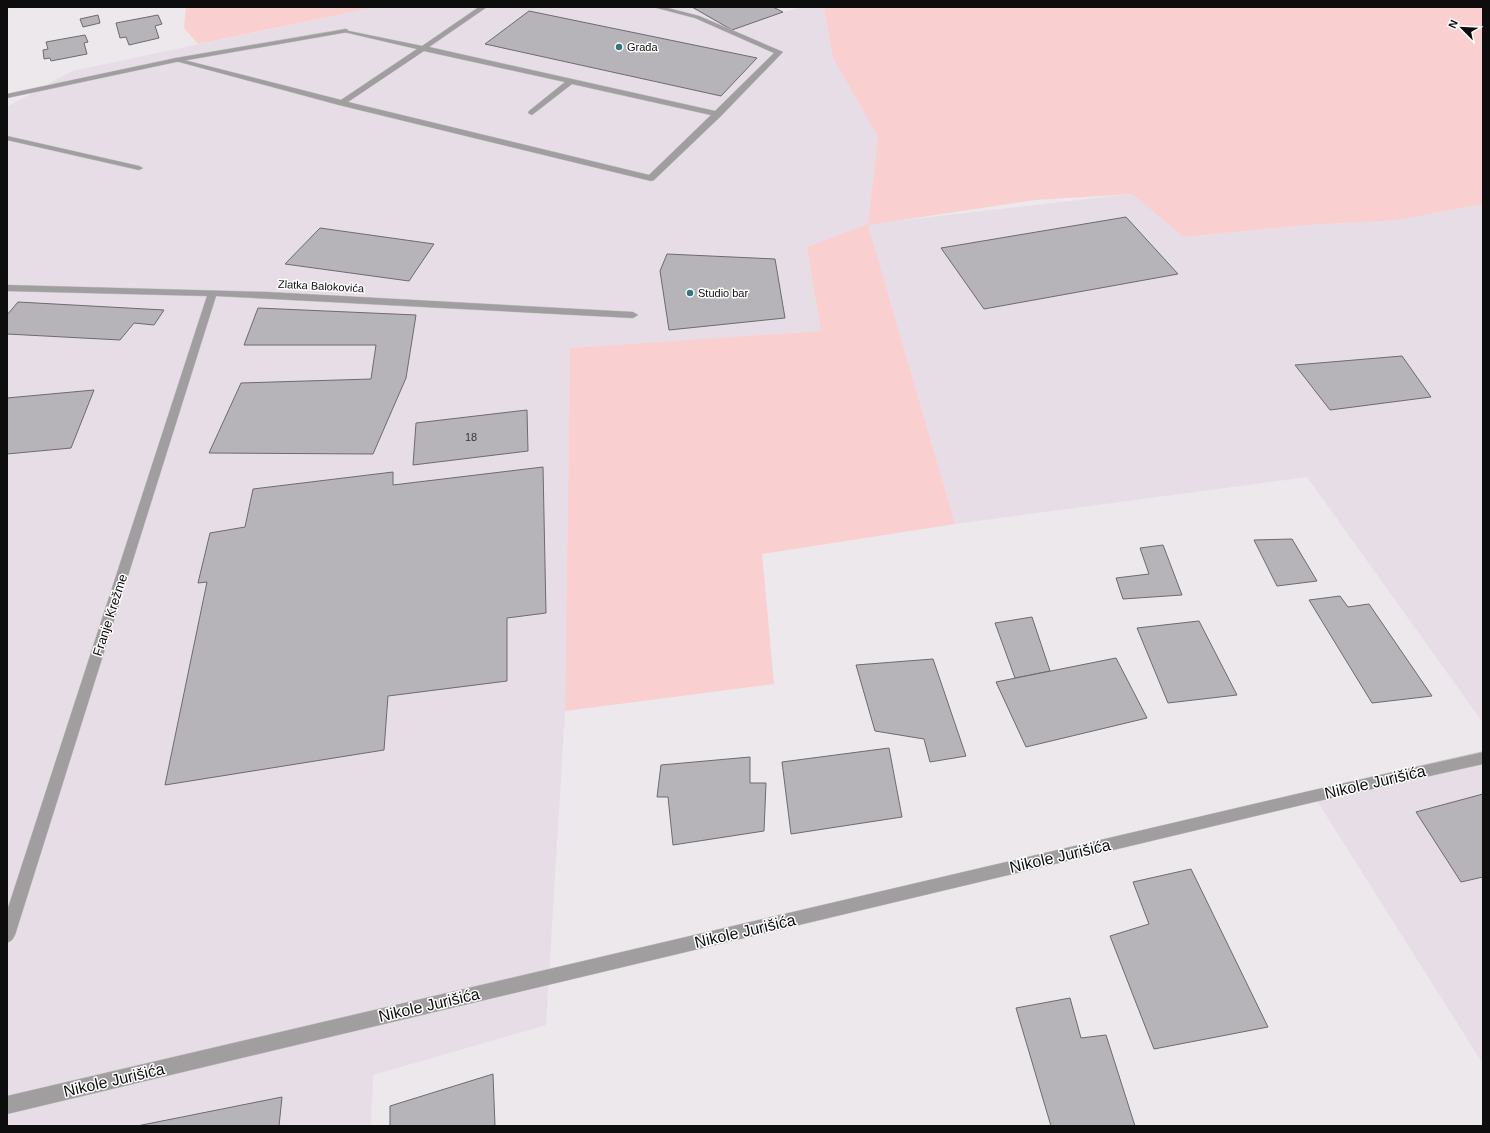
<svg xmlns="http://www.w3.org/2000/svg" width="1490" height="1133" viewBox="0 0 1490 1133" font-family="Arial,sans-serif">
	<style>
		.built { fill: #e7dde6 }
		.green { fill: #facfcf }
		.building { fill: #b6b4b8; stroke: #6c6b6e }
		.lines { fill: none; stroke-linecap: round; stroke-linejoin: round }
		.service-casing { stroke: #c8c5c8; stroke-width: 1 }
		.minor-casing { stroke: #c8c5c8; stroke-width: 1 }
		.service { fill: #a09e9f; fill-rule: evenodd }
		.minor { fill: #a09e9f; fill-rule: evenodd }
		.poi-dot { fill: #2f7880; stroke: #fff; stroke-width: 1.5 }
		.labels { text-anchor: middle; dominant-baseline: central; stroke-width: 3; stroke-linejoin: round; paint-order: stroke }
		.far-poi-label { font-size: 11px; fill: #0e0d0e; stroke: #fff; text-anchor: start }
		.far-street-label { font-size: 11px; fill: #0e0d0e; stroke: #fff }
		.number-label { font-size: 11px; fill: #383738 }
		.street-label { font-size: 13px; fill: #0e0d0e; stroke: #fff }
		.near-street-label { font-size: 16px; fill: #0e0d0e; stroke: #fff }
	</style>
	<rect width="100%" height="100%" fill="#ece8eb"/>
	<g class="built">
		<polygon points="376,7 773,7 783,12 805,7 824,7 833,58 878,137 868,224 1132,194 1185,237 1309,225 1398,220 1483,204 1483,723 1307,477 955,524 868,225 807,247 822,331 570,348 565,711 546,1025 373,1075 371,1126 7,1126 7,107 72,71"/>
		<polygon points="1483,758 1483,1064 1314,796"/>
	</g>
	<g class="green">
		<polygon points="186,7 376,7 198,44 184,28"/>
		<polygon points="824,7 1483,7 1483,204 1398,220 1309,225 1184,237 1132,194 1035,200 868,225 955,524 762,554 774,684 565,711 570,348 821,331 807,247 868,224 878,137 833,58"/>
	</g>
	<g class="building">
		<polygon points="692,7 773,7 783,12 732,30"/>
		<polygon points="529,11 757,58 721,96 485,44"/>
		<polygon points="98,15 100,23 83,27 80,19"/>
		<polygon points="158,15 162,24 155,26 159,38 129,45 126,37 120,38 116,23"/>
		<polygon points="85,35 88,42 84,43 87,54 51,61 50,58 44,59 43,50 48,49 46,42"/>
		<polygon points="1126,217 1178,274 984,309 941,248"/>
		<polygon points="320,228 434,244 409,281 285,264"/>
		<polygon points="667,254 775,259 785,318 669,330 660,271"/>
		<polygon points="18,302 164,310 154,325 134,323 120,340 7,334 7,315"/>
		<polygon points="258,308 416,315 406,378 373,454 209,453 241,383 371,379 376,345 244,345"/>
		<polygon points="1402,356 1431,397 1330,410 1295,365"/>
		<polygon points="94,390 71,448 7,454 7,398"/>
		<polygon points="527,410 528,451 413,465 416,423"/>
		<polygon points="543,467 546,613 507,618 507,681 388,696 384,750 165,785 207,582 198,583 210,533 245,527 253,489 393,472 393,485"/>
		<polygon points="1292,539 1317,581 1277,586 1254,540"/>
		<polygon points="1163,545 1182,595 1123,599 1116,578 1149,574 1140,548"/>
		<polygon points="1340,596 1348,607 1369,604 1432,696 1372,703 1309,600"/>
		<polygon points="1032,617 1050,671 1015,678 995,623"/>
		<polygon points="1199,621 1237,695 1168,703 1137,628"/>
		<polygon points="1116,658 1147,718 1026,747 996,682"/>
		<polygon points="933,659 966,756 930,762 924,739 875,731 856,665"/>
		<polygon points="889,748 902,817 791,834 782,762"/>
		<polygon points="750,757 750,783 766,783 764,831 673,845 668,797 657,797 661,765"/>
		<polygon points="1483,794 1483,877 1461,882 1416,812"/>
		<polygon points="1191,869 1268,1027 1154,1049 1110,936 1149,924 1133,882"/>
		<polygon points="1070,998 1081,1038 1106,1035 1135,1126 1051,1126 1016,1008"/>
		<polygon points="493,1074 495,1126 390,1126 390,1106"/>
		<polygon points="282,1097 279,1126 137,1126"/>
	</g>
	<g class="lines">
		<g class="service-casing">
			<g id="service">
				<path d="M479,7H487L429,47L715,111L774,53L695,18L653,7H664L699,16L783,52L721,116L654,180L651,181L339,105L172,60L176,58L341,100L417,49L344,32V30L422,46ZM424,51L565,82L529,111L528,113L532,115L572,84L711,115L649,175L348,102Z"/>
				<polygon points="7,136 139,166 143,168 139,170 7,140"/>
			</g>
		</g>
		<g class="minor-casing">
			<g id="minor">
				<polygon points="346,29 348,30 348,32 176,62 7,98 7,94 176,58"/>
				<polygon points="7,285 267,292 633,312 638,315 633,318 216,296 15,935 12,940 7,943 7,911 207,296 7,291"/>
				<polygon points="1483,752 1483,764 1314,802 7,1114 7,1096 1314,790"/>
			</g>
		</g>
		<use href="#service" class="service"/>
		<use href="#minor" class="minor"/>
	</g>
	<g class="poi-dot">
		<circle cx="619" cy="47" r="4"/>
		<circle cx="690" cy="293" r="4"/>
	</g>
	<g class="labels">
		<g class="far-poi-label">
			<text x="627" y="47">Građa</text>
			<text x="698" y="293">Studio bar</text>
		</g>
		<g class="far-street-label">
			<text transform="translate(321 286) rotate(3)">Zlatka Balokovića</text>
		</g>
		<g class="number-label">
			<text x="471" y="437">18</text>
		</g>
		<g class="street-label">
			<text transform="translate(110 615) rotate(-72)">Franje Krežme</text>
		</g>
		<g class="near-street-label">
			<text transform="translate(1375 782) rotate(-13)">Nikole Jurišića</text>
			<text transform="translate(1060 856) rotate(-13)">Nikole Jurišića</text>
			<text transform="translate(745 931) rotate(-13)">Nikole Jurišića</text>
			<text transform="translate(429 1005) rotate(-13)">Nikole Jurišića</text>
			<text transform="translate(114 1080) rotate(-13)">Nikole Jurišića</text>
		</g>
	</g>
	<rect width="1490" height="1133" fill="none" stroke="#0e0d0e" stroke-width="16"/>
	<g transform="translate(1462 28) rotate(294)" stroke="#ffffff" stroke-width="3" paint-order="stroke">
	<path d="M0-3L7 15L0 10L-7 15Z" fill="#0e0d0e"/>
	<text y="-6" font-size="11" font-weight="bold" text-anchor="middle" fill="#0e0d0e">N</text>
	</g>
</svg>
